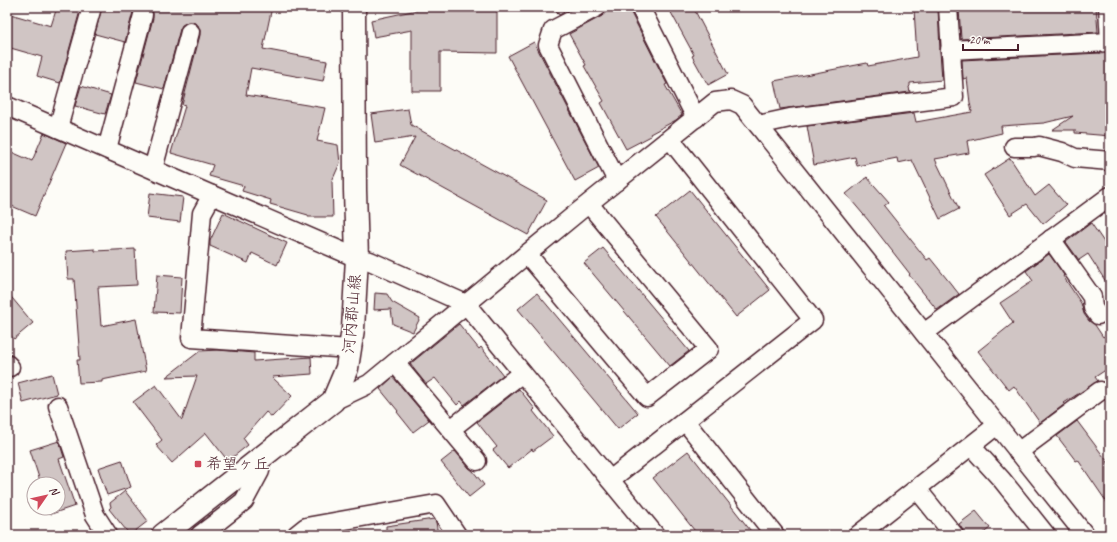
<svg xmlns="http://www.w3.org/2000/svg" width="1117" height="542" viewBox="0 0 1117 542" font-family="Caveat,'Klee One',sans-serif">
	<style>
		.building { fill: #d0c5c4; stroke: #4a1f2b }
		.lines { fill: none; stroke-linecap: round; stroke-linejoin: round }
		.minor-casing { stroke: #4a1f2b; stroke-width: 21 }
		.secondary-casing { stroke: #4a1f2b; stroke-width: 25 }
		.minor { stroke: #fdfcf7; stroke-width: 18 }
		.secondary { stroke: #fdfcf7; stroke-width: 22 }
		.poi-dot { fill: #d1495b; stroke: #fdfcf7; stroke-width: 1.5 }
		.labels { text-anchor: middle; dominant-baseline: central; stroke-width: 3; stroke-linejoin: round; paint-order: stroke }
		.street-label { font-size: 16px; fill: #4a1f2b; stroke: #fdfcf7 }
		.poi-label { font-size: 16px; fill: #4a1f2b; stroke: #fdfcf7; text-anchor: start }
	</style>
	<rect width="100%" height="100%" fill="#fdfcf7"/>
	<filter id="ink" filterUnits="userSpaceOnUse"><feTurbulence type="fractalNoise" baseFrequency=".025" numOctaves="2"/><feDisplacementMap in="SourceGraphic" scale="8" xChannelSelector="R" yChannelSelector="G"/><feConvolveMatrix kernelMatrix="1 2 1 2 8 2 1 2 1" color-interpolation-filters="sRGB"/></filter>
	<g filter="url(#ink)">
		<g class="building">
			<polygon points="57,7 81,7 60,83 37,76 42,57 7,47 7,13 51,26"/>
			<polygon points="102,7 136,7 133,12 125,42 95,34"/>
			<polygon points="150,7 272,7 263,49 327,61 323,81 251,68 246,95 325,108 317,141 338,145 340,163 332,181 333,217 308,217 308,215 270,204 271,200 242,191 244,186 209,176 213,165 171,153 185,106 182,105 200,35 200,30 198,25 193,22 188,22 182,25 180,29 164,89 136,82 153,18 153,12"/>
			<polygon points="417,7 497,7 497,53 440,52 440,91 412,91 412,30 374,37 371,20 417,10"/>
			<polygon points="554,7 574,7 559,15"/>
			<polygon points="607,7 628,7 667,84 665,85 682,115 676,120 650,134 651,136 626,149 601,103 604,101 584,66 586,65 569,34 602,16 606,12"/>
			<polygon points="668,7 693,7 728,74 708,85 692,56 694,55"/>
			<polygon points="938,7 940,51 942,80 910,83 910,86 909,87 910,92 780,109 774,81 867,63 868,66 917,57 914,9"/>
			<polygon points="980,7 1096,7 1098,32 961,39 959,9"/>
			<polygon points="534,42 599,168 575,181 508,56"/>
			<polygon points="1100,53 1100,54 1108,53 1110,82 1110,136 1075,133 1075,130 1052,130 1073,116 1044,123 1001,126 1002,133 967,141 969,153 935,159 959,209 940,219 912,160 898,163 897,158 857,166 855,157 814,165 807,126 914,113 916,122 972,112 970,103 967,78 963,79 962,60"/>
			<polygon points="81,86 111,95 105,114 75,106"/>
			<polygon points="408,109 411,125 547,200 528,235 400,165 415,137 375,143 371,114"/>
			<polygon points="44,133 66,143 35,216 7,204 7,150 32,161"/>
			<polygon points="1010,158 1035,196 1049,185 1066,205 1043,224 1027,204 1010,215 984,175"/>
			<polygon points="867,177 889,202 884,206 927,260 930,258 959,294 937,310 909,275 910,274 868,220 846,194"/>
			<polygon points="690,190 770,290 736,317 656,217"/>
			<polygon points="150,193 183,197 180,222 147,218"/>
			<polygon points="223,213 287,243 277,265 252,253 248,263 210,246 210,241"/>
			<polygon points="1091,223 1110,251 1110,288 1088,254 1079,260 1066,242"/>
			<polygon points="603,248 689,351 670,366 584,263"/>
			<polygon points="95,249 95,251 135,249 137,285 98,287 101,326 136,319 146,371 102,380 102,382 79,383 77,360 80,360 74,279 68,279 66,251"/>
			<polygon points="1049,254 1064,275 1063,276 1081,303 1084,314 1089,321 1095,325 1103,337 1110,332 1110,367 1095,377 1098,381 1064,403 1065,404 1040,423 1014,386 1009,390 978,351 1013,323 1000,303 1033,281 1026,271"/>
			<polygon points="157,275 182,277 180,313 154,312"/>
			<polygon points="7,292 33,323 14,339 7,331"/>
			<polygon points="375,293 387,294 392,302 420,318 413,332 393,324 391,309 374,310"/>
			<polygon points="537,293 638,413 618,429 518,309"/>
			<polygon points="459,324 479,349 481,347 503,375 464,405 461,401 457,405 435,378 426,384 410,364"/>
			<polygon points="218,350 254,353 254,361 311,357 312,374 272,377 292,396 272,417 266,412 243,438 248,445 228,461 206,433 172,463 156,445 162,440 133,402 156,385 182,420 197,376 166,377 200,351"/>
			<polygon points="52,374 57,394 23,403 18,383"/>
			<polygon points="393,377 429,420 413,432 397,412 398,411 380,389"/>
			<polygon points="519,389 535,409 533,411 553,436 533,451 532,449 508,468 493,450 497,447 477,422"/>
			<polygon points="1077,421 1110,465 1110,507 1078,460 1076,461 1057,436"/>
			<polygon points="59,441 64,457 59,459 75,506 51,514 49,508 58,508 58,484 41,484 30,450"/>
			<polygon points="455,451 469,468 473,471 484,485 469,497 441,462"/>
			<polygon points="688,451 754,535 698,535 653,478"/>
			<polygon points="122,460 131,487 107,495 98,468"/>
			<polygon points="125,491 148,521 130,535 109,509 111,507 110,503"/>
			<polygon points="976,511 990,528 981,535 964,535 962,529 959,524"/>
			<polygon points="434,519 436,522 438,535 386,535 386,526"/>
		</g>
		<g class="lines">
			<g class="minor-casing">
				<g id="minor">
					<polyline points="597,7 553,30 548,45 617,181"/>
					<polyline points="640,7 696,118"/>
					<polyline points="1108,7 1110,42"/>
					<polyline points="950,50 1110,42"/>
					<polyline points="7,106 357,258 370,261 466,304 655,535"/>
					<polyline points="758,125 790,118 954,97 948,7"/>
					<polyline points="58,128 92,7"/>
					<polyline points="1014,147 1034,147 1039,146 1062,152 1075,158 1110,161"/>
					<polyline points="107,149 143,15"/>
					<polyline points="153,169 190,32"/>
					<polyline points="212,195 202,213 191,338 350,349"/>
					<polyline points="1051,239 1092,297 1093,308 1098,315"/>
					<polyline points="527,254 647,397 709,349 589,204"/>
					<polyline points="924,333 1110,196"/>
					<polyline points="395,363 477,461"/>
					<polyline points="7,364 10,367"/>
					<polyline points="333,401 369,384 578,212 715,102 731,100 742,105 758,125 1085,535"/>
					<polyline points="58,406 95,515 108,535"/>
					<polyline points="685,421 775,535"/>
					<polyline points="451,429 522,373"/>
					<polyline points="971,446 1002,480 1046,535"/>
					<polyline points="1018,452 1100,391"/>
					<polyline points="610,480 813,320 670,139"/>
					<polyline points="917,489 954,535"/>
					<polyline points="200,535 220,520 244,501 260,471 258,460"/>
					<polyline points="296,535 306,527 436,504 457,535"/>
					<polyline points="858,535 997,425"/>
				</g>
			</g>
			<g class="secondary-casing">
				<polyline id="secondary" points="163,535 333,401 347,368 353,329 357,258 355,190 354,7"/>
			</g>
			<use href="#minor" class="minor"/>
			<use href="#secondary" class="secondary"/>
		</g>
	</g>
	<rect class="poi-dot" x="194" y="460" width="8" height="8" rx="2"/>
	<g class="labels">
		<g class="street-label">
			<text transform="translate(352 314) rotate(-85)">河内郡山線</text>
		</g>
		<g class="poi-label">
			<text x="206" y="464">希望ヶ丘</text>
		</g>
	</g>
	<rect width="1117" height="542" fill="none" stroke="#fdfcf7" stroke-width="24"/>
	<rect x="12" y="12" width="1093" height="518" fill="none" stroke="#4a1f2b" stroke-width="1.5" filter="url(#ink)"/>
	<g transform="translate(46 496) rotate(56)"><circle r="19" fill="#fdfcf7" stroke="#b5a4a5"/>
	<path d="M0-3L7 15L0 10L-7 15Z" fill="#d1495b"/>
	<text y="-6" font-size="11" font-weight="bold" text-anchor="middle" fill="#4a1f2b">N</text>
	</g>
	<path d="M963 44v6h55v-6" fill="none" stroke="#4a1f2b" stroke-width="2"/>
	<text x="969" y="44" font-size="12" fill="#4a1f2b" stroke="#fdfcf7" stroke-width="3" paint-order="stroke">20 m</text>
</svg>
